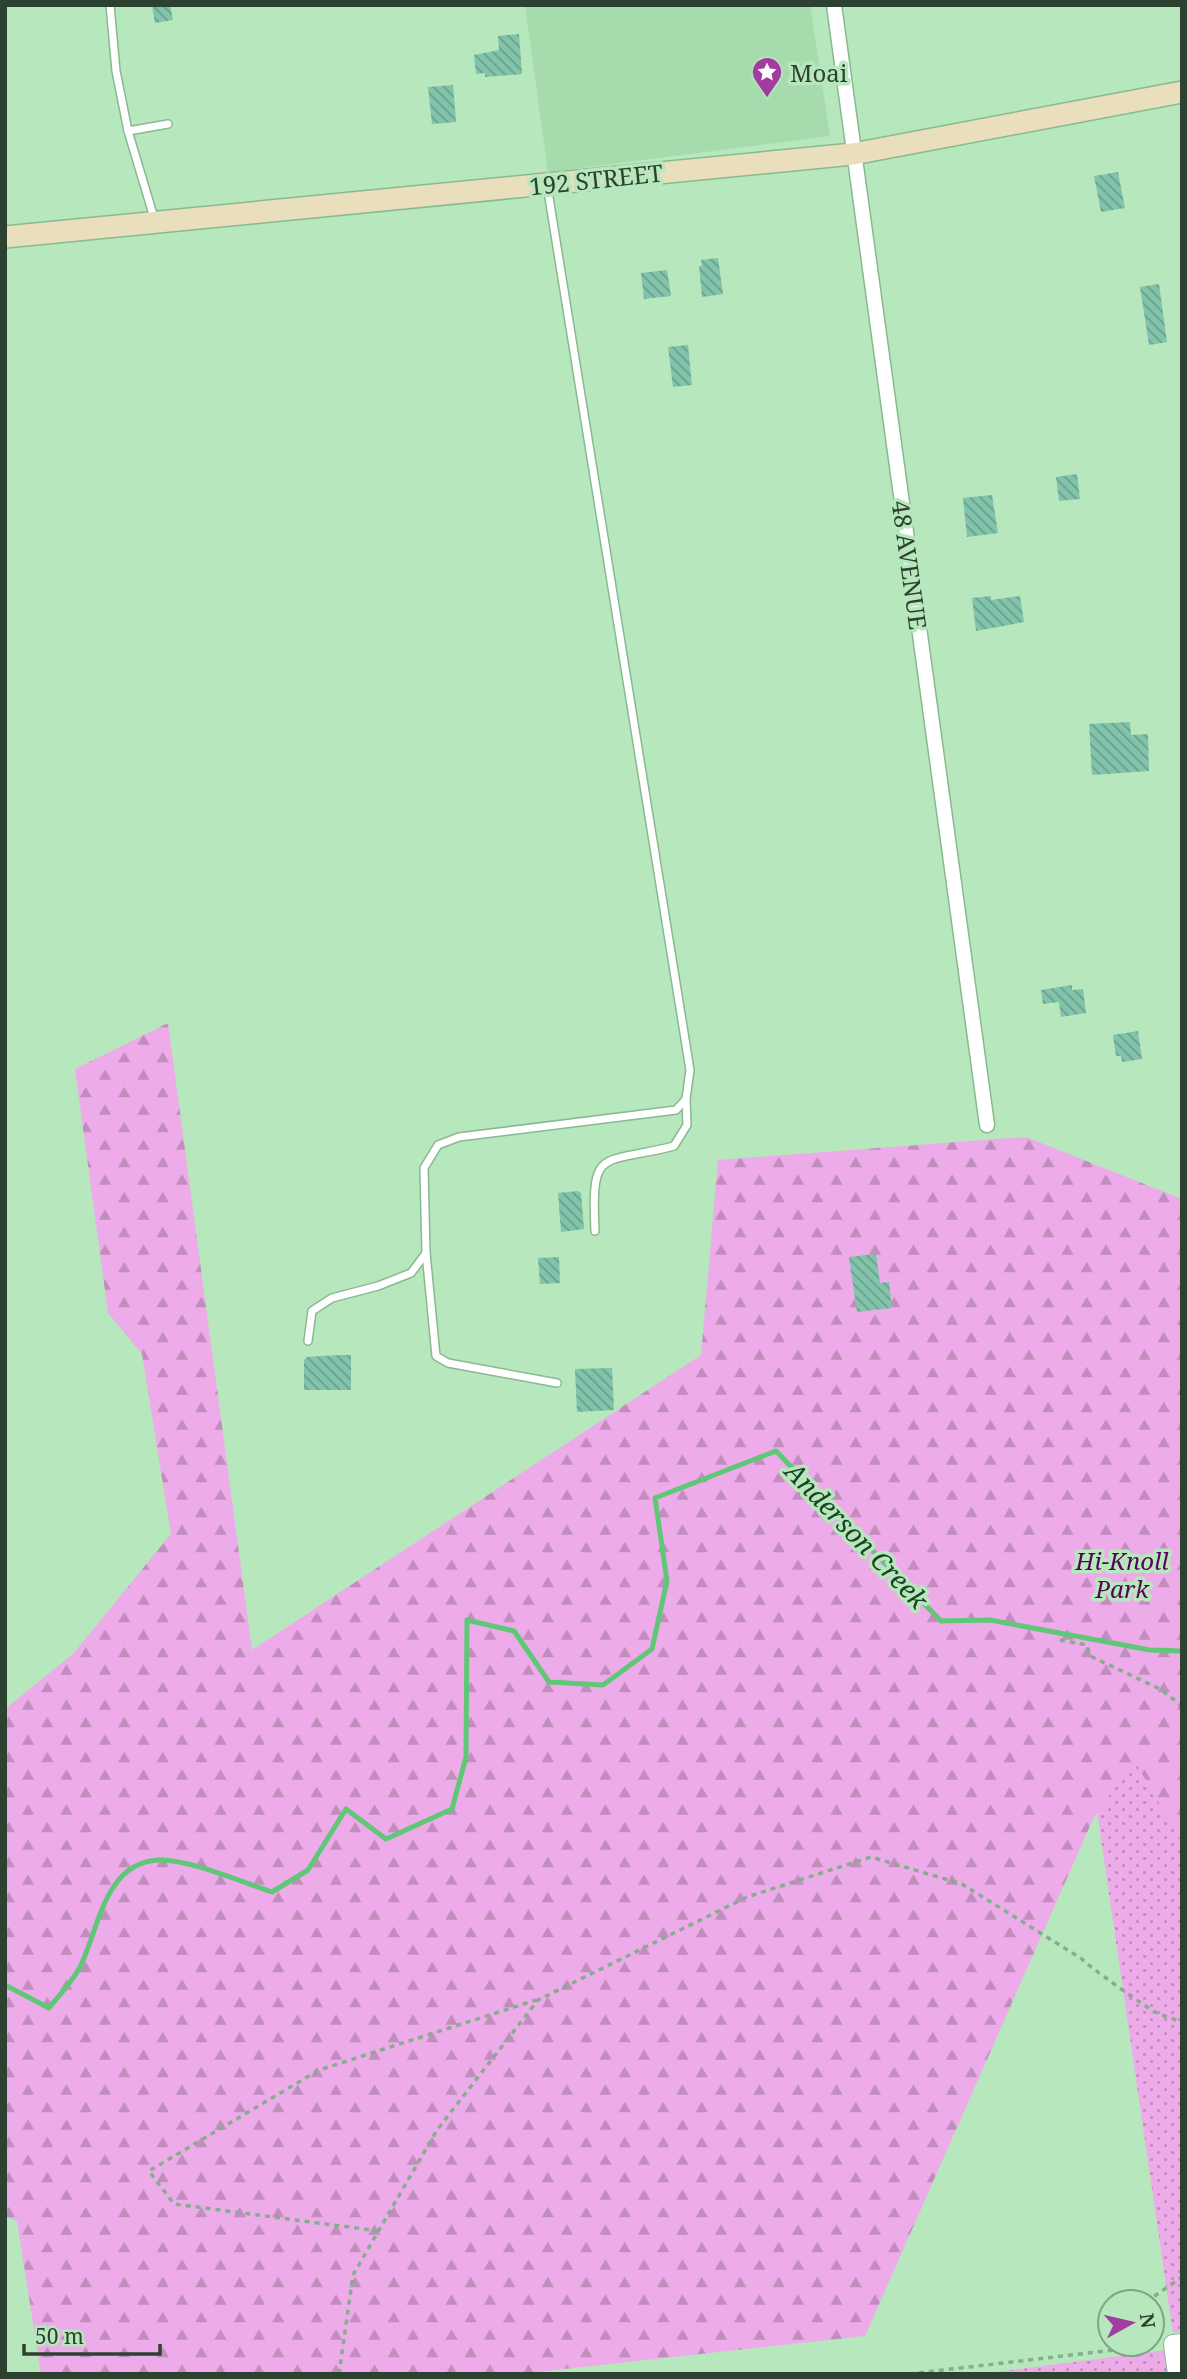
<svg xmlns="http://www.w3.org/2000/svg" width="1187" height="2379" viewBox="0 0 1187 2379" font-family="'Noto Serif',serif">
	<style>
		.built { fill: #a5dbad }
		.grass { fill: url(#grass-dots) }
		.forest { fill: url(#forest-firs) }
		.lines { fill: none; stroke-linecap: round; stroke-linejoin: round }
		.stream { stroke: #5ec876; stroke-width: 5 }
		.building { fill: url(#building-back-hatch) }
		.service-casing { stroke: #89b991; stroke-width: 10 }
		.minor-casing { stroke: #89b991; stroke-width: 17 }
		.tertiary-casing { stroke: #89b991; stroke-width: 20 }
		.secondary-casing { stroke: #89b991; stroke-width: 24 }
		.path { stroke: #86ad8c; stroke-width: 3.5; stroke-dasharray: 5 5; stroke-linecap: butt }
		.service { stroke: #fff; stroke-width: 7 }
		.minor { stroke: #fff; stroke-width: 14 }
		.tertiary { stroke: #fff; stroke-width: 18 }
		.secondary { stroke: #eadfbc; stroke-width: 21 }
		.labels { text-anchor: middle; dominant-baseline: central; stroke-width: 7; stroke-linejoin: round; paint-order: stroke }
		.poi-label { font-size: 24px; fill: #2d4130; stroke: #b6e7bd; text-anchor: start }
		.street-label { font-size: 24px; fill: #2d4130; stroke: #b6e7bd }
		.park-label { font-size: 24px; font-style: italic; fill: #590358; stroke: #b6e7bd }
		.water-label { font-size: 26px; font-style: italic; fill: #194323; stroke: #b6e7bd }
	</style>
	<defs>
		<pattern id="grass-dots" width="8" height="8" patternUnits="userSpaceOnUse" patternTransform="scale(1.75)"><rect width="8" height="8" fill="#eeabe9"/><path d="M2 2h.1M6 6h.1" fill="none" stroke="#c18dbd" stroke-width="1.8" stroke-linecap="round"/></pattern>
		<pattern id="forest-firs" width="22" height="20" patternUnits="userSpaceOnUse" patternTransform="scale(1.75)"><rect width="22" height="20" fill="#eeabe9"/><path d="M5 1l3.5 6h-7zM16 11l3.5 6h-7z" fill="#c18dbd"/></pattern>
		<pattern id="building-back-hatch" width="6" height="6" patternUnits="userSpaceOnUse" patternTransform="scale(1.75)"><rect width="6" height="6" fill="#81c3ab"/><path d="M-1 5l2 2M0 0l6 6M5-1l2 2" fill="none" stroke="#6aa08c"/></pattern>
	</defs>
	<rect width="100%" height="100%" fill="#b6e7bd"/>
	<polygon class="built" points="525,5 810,5 830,136 548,172"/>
	<g class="grass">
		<polygon points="1182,1504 1182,2331 1173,2333 1055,1523"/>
		<polygon points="1166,2350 1169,2374 981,2374"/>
	</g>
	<polygon class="forest" points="168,1023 252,1650 701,1355 718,1160 1026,1137 1182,1199 1182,1842 1134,1760 1093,1819 865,2336 519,2374 41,2374 17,2221 5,2216 5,1709 73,1654 171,1534 142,1354 108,1313 75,1069"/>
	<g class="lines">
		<path class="stream" d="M5,1985L49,2008C59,1995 74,1980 81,1965C99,1927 105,1863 158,1860C189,1859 242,1882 272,1892L308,1870L346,1809L386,1839L452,1809L466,1757L467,1620L514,1631L549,1682L603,1685L652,1649L667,1581L655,1498L776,1451L941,1621L990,1620L1150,1650L1182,1651"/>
	</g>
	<g class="building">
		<polygon points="152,5 170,5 173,20 155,23"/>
		<polygon points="519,34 522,74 485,77 485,73 476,74 474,55 499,50 498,36"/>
		<polygon points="453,85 456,122 432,124 428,87"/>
		<polygon points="1118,172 1125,208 1101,212 1094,176"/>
		<polygon points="718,258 723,294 702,297 699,266 702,266 701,260"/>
		<polygon points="667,270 671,296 644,299 641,273"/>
		<polygon points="1159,284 1167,342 1149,345 1140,287"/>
		<polygon points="688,345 692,385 673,387 668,347"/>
		<polygon points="1077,474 1080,499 1059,501 1056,477"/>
		<polygon points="992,495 998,533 967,537 963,498"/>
		<polygon points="991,596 991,600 1020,596 1024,622 976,631 972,598"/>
		<polygon points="1130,722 1131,735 1148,734 1149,771 1092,775 1089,724"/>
		<polygon points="1072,985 1072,990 1083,989 1086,1013 1061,1017 1059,1002 1043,1004 1041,990"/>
		<polygon points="1138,1031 1142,1059 1122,1062 1121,1056 1116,1056 1113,1035"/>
		<polygon points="578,1191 581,1193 584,1229 561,1232 558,1193"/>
		<polygon points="876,1254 880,1283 889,1282 892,1308 857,1312 849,1257"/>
		<polygon points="559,1257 560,1283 540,1284 538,1258"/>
		<polygon points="339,1355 351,1355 351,1390 304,1390 304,1360 307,1357"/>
		<polygon points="612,1368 614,1410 577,1412 575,1369"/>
	</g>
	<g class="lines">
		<g class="service-casing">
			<g id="service">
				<polyline points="110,5 116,71 128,131 155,221"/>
				<polyline points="128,131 168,124"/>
				<path d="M595,1231C591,1145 601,1165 674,1146L687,1125L686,1099"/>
				<polyline points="426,1253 436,1356 448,1363 557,1383"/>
				<polyline points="308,1341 312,1311 332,1298 378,1286 411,1273 426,1253 424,1168 438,1145 459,1137 676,1110 686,1099 690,1070 547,185"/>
			</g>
		</g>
		<g class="minor-casing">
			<polyline id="minor" points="834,5 987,1125"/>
		</g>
		<g class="tertiary-casing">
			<polyline id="tertiary" points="1177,2374 1173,2344 1182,2343"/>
		</g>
		<g class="secondary-casing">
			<polyline id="secondary" points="5,237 853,154 1182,92"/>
		</g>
		<g class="path">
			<polyline points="1060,1640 1087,1645 1090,1656 1160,1689 1182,1706"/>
			<polyline points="379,2231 174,2204 149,2171 319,2070 536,2000"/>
			<polyline points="1146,2302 1182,2277"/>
			<path d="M339,2374L353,2275L437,2130L538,2000L747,1897L871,1857L962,1884L1082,1959C1085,1964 1146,2007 1155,2012C1164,2016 1173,2019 1182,2022"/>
			<polyline points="909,2374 1157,2345"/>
		</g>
		<use href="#service" class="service"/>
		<use href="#minor" class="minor"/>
		<use href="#tertiary" class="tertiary"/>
		<use href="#secondary" class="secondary"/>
	</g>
	<defs>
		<g id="sight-pin" transform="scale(1.575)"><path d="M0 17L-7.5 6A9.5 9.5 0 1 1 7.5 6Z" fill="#a33ca0" stroke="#b6e7bd"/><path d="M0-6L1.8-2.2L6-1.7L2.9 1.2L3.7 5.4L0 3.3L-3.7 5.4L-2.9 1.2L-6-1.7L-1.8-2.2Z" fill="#fff"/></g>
	</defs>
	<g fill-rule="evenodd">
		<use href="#sight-pin" x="767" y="72"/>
	</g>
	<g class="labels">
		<g class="poi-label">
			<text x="790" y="72">Moai</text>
		</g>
		<g class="street-label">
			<text transform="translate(596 179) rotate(-6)">192 STREET</text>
			<text transform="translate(910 565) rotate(82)">48 AVENUE</text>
		</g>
		<g class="park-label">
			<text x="1122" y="1560">Hi-Knoll<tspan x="1122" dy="28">Park</tspan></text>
		</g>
		<g class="water-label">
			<text transform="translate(857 1535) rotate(46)">Anderson Creek</text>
		</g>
	</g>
	<rect width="1187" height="2379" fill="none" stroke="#2d4130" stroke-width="14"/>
	<g transform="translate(1131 2323) rotate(82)"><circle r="33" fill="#b6e7bd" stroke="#7fa585" stroke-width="2"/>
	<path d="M0-5L12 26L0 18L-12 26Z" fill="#a33ca0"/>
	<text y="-10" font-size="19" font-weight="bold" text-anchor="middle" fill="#2d4130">N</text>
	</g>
	<path d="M24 2344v10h136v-10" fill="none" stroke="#2d4130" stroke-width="3.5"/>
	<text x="35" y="2344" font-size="21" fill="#2d4130" stroke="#b6e7bd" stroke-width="5" paint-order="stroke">50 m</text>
</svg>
